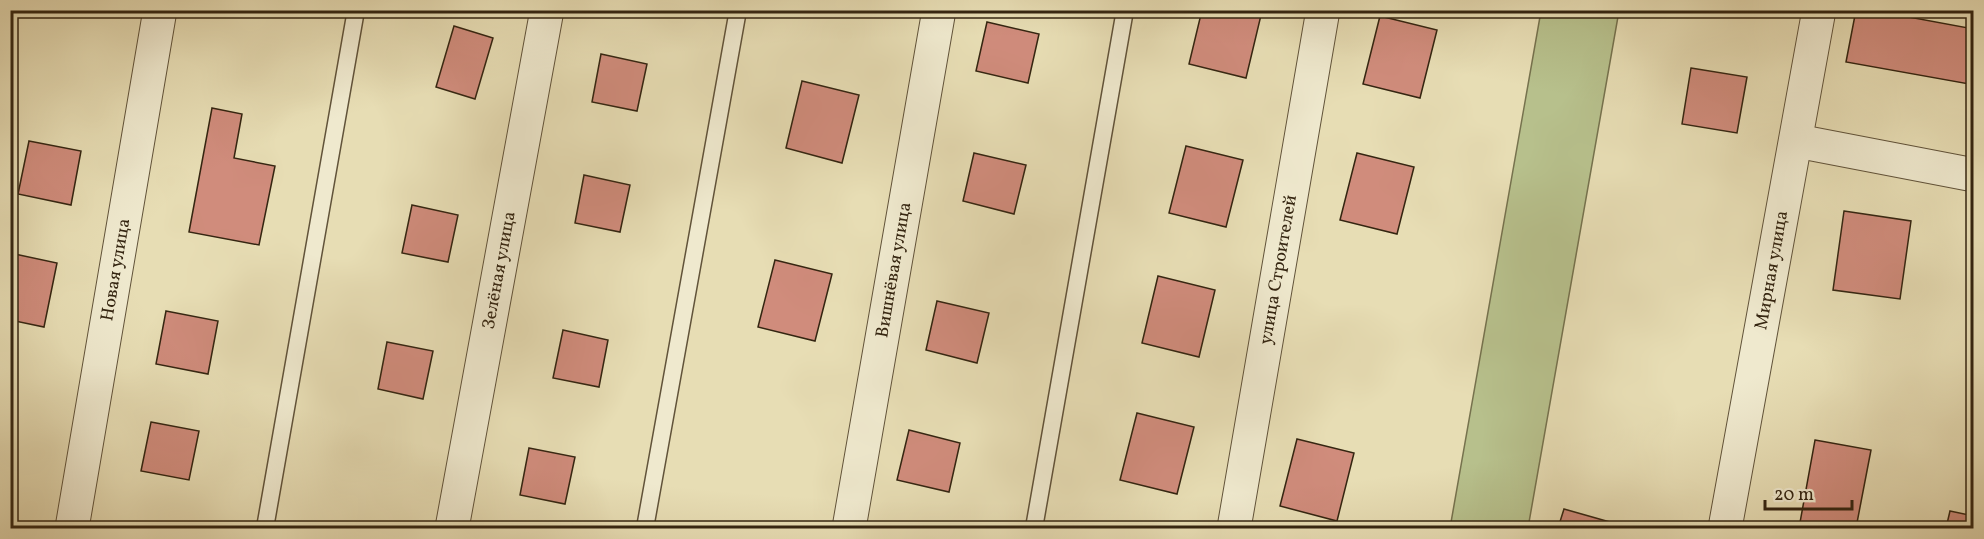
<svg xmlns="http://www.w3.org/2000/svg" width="1984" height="539" viewBox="0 0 1984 539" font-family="Vollkorn,serif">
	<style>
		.green { fill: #b7c08c; stroke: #76724e; stroke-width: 1.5 }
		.building { fill: #d08c7c; stroke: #342511; stroke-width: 1.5 }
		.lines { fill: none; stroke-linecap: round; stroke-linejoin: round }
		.service-casing { stroke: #61533a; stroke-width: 19 }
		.minor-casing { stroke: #61533a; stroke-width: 35 }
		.service { stroke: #efe9ce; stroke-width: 16 }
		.minor { stroke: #efe9ce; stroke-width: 33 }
		.labels { text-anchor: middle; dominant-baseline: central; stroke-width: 4.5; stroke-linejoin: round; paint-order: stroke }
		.street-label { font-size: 18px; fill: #342511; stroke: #efe9ce }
	</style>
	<rect width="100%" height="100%" fill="#e7ddb4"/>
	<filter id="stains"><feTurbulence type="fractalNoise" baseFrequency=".00333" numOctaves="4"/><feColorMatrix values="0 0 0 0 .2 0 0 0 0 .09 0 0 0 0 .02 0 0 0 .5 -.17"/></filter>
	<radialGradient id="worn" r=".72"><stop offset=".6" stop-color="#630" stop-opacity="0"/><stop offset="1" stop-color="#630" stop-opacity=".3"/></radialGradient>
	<polygon class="green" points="1541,11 1619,11 1528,528 1450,528"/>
	<g class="building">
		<polygon points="1202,10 1262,11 1246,78 1189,64"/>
		<polygon points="1856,10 1871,10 1974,29 1974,60 1969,84 1846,62"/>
		<polygon points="1380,16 1437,30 1420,98 1363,84"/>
		<polygon points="987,22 1039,34 1028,83 976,71"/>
		<polygon points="454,26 493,38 475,99 436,87"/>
		<polygon points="601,54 647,64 637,111 592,102"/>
		<polygon points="1691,68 1747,77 1737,133 1682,124"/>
		<polygon points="802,81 859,95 842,163 786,148"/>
		<polygon points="212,108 242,114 234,158 275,166 259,245 189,232"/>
		<polygon points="29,141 81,151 71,205 18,194"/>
		<polygon points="1186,146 1243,160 1226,227 1169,213"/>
		<polygon points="974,153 1026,165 1014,214 963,201"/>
		<polygon points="1357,153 1414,167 1397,234 1340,220"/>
		<polygon points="584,175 630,185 620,232 575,223"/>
		<polygon points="412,205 458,215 448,262 402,253"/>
		<polygon points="1844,211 1911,221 1900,299 1833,290"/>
		<polygon points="10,253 57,263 44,327 10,320"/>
		<polygon points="775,260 832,274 815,341 758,327"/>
		<polygon points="1158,276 1215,290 1199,357 1142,343"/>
		<polygon points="937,301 989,313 977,363 926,350"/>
		<polygon points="166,311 218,321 208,374 156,364"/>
		<polygon points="563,330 608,340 599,387 553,378"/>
		<polygon points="387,342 433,351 423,399 378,389"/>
		<polygon points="1137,413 1194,427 1177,494 1120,480"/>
		<polygon points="151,422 199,431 189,480 141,471"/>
		<polygon points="909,430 960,443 949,492 897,480"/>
		<polygon points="1297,439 1354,453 1337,521 1280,506"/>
		<polygon points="1815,440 1871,450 1856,528 1799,528"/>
		<polygon points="529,448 575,457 565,504 520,495"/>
		<polygon points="1564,509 1631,528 1558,528"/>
		<polygon points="1950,511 1974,516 1974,528 1946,528"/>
	</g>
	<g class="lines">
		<g class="service-casing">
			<g id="service">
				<polyline points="265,528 356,10"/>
				<polyline points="645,528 738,10"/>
				<polyline points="1034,528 1125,10"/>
			</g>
		</g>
		<g class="minor-casing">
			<g id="minor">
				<polyline points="1797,141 1974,175"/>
				<path id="s1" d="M72,528L160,10"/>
				<path id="s2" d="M452,528L547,10"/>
				<path id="s3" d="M849,528L939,10"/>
				<path id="s4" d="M1234,528L1323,10"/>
				<path id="s5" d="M1725,528L1819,10"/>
			</g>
		</g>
		<use href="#service" class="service"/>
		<use href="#minor" class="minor"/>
	</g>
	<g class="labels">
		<g class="street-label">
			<text stroke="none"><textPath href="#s2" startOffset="262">Зелёная улица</textPath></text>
			<text stroke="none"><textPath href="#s1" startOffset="262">Новая улица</textPath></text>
			<text stroke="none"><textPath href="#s3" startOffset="262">Вишнёвая улица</textPath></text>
			<text stroke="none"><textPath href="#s4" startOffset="262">улица Строителей</textPath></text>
			<text stroke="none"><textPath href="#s5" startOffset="262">Мирная улица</textPath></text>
		</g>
	</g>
	<rect width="1984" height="539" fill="none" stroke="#e7ddb4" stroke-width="36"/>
	<rect x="12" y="12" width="1960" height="515" fill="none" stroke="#342511" stroke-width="3"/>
	<rect x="18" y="18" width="1948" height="503" fill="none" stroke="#342511" stroke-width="1.5"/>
	<path d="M1765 500v9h87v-9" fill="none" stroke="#342511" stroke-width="3"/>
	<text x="1774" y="500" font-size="18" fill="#342511" stroke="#efe9ce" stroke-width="4.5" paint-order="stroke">20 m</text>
	<rect width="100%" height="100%" filter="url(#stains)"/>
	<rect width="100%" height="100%" fill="url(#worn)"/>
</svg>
